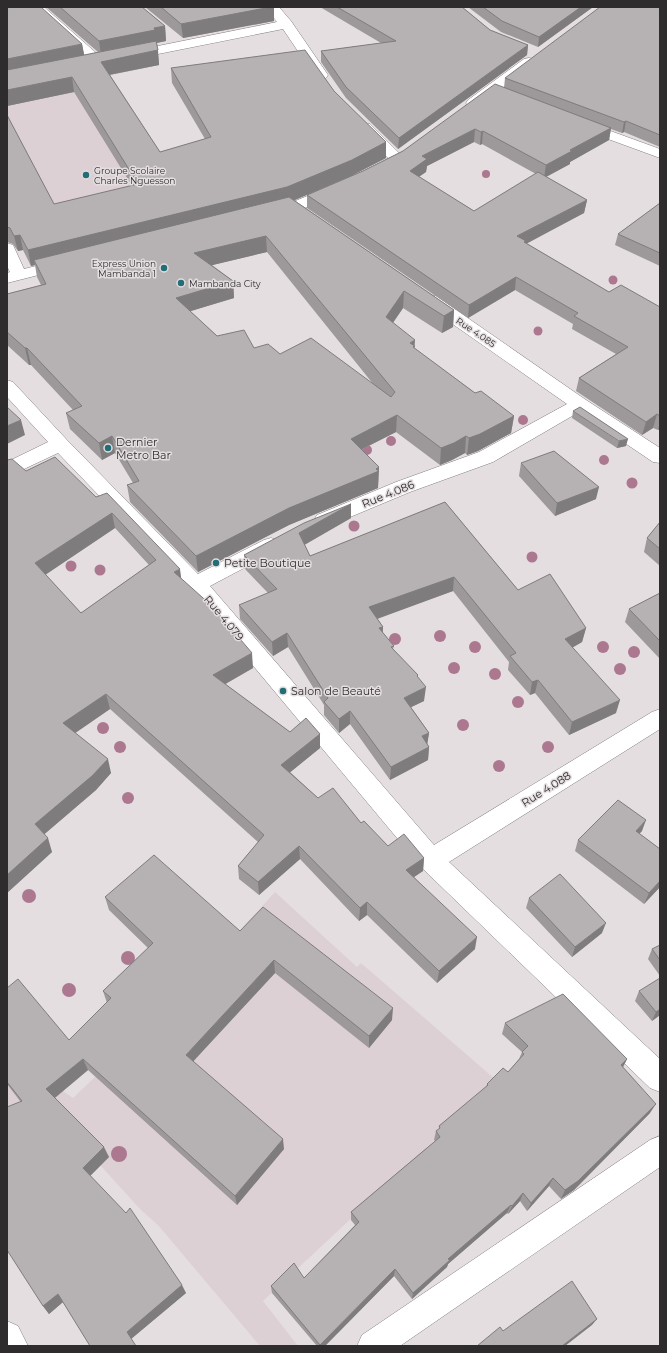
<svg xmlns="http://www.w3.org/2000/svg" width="667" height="1353" viewBox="0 0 667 1353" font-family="Montserrat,sans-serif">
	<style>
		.built { fill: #ddd0d5 }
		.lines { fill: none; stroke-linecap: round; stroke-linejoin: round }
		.minor-casing { stroke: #847f81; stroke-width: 1 }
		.minor { fill: #fff; fill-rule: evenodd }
		.tree { fill: #ab7890 }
		.wall { fill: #9d989a; fill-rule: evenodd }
		.shaded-wall { fill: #7f7c7d }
		.building { fill: #b6b1b3; stroke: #7f7c7d; fill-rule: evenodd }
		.poi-dot { fill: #236d75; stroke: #e4dee0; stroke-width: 1.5 }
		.labels { text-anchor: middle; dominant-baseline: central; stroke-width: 3; stroke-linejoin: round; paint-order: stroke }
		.far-poi-label { font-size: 9px; fill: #2e2c2d; stroke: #e4dee0; text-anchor: start }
		.far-street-label { font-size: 9px; fill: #2e2c2d; stroke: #e4dee0 }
		.poi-label { font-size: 11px; fill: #2e2c2d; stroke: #e4dee0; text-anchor: start }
		.street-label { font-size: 11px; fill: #2e2c2d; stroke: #e4dee0 }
	</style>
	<rect width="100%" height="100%" fill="#e4dee0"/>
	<g class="built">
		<polygon points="98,68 196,219 7,208 7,87"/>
		<polygon points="275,892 357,967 361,963 496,1080 438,1137 263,1301 298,1346 260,1346 158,1225 140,1209 100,1165 7,1120 7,1081 37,1073 73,1098 141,1033 232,939"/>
	</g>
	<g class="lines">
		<g class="minor-casing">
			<g id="minor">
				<polygon points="30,7 44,7 103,59 105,62 103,65 93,65"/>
				<polygon points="266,7 279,7 291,21 328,75 326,78 321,79 316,78 283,29 128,60 123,59 121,56 123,53 128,52 277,22"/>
				<polygon points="529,58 534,59 536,62 534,65 478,106 473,107 468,106 466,103 468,100 524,59"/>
				<polygon points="583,121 660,149 660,158 578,128 576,125 578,122"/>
				<polygon points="365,123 370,124 402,156 404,159 402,162 397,163 392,162 360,130 358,127 360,124"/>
				<path d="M334,185L339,187L342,190L339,193C323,200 282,221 265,216L263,213L265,210L288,204Z"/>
				<polygon points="7,243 13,245 24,269 64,259 70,261 72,264 70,267 7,283 7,273 10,272 7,266"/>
				<polygon points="430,295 436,296 586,400 660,448 660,463 653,462 579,412 493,462 410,492 331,525 324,527 317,525 314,520 317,515 396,482 479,452 567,404 424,304 422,300 424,296"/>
				<polygon points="7,380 13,382 67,440 198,574 264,540 271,538 278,540 281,545 278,550 210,586 434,845 652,712 660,709 660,729 449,862 660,1059 660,1092 650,1088 422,868 189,589 58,453 7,477 7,462 48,442 7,397"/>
				<polygon points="660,1136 660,1167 400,1346 357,1346 362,1335 650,1140"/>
				<polygon points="7,1321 18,1326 28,1346 7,1346"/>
			</g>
		</g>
		<use href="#minor" class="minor"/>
	</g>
	<g class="tree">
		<circle cx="486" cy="174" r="4"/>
		<circle cx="613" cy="280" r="4.5"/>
		<circle cx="538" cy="331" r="4.5"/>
		<circle cx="523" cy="420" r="5"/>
		<circle cx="391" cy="441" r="5"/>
		<circle cx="367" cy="450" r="5"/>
		<circle cx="604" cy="460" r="5"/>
		<circle cx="632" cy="483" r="5.5"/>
		<circle cx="354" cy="526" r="5.5"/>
		<circle cx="532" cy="557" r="5.5"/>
		<circle cx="71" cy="566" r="5.5"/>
		<circle cx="100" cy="570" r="5.5"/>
		<circle cx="440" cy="636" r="6"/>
		<circle cx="395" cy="639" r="6"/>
		<circle cx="475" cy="647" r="6"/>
		<circle cx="603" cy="647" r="6"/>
		<circle cx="634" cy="652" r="6"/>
		<circle cx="454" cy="668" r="6"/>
		<circle cx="620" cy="669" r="6"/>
		<circle cx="495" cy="674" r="6"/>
		<circle cx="518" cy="702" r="6"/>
		<circle cx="463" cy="725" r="6"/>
		<circle cx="103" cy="728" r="6"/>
		<circle cx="120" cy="747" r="6"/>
		<circle cx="548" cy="747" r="6"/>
		<circle cx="499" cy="766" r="6"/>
		<circle cx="128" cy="798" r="6"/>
		<circle cx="29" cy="896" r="7"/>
		<circle cx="128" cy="958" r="7"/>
		<circle cx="69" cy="990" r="7"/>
		<circle cx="119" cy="1154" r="8"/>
	</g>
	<g class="wall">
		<path d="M46,7H142L165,26L166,41L157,43L159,65L110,75L160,152L205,139L172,83L171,68L334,91L386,158L351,176L294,200L454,310L453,327L442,333L403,308L393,323L415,349L475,393L514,416L511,433L478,451L467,455L465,453L452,460L440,465L396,432L361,450L379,467L378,488L289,525L198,572L130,502L127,485L133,483L115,453L102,460L70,429L66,413L73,410L31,365H29L7,345V294L41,285L37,277L35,265L31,266L23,250L18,251L13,244L7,242V112L8,117L54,204L132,186L74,92L7,106L82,44L84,55L98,52ZM267,252L374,385L280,354L254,348L217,336L190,311L234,298L233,281L212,265Z"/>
		<polygon points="145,7 274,7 274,21 183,38"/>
		<polygon points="320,7 462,7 490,30 528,45 527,55 398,149 346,98 321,62 321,51 381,43"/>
		<polygon points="468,7 593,7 538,47 501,32"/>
		<path d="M660,7V147L624,132L622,133L611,129L609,140L570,162V164L546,177L587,200L584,213L526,243L609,292L660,307V429L658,430L653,428L642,435L576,391L579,378L616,354L572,329L573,324L515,290L468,318L307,208V195L363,171L403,151L504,88L505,78ZM474,142L480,145L482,144L536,174L474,211L419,177L426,172L427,166Z"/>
		<polygon points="660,203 660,266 615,245 618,234"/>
		<polygon points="573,411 626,446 617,448 572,418"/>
		<path d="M7,460L26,471L96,497L181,579L253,668L225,684L290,732L320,734V748L290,772L318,798L361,823L388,846L424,858L423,871L414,877L475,949L437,983L367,915L359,921L300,859L259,895L239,879L238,866L258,842L110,709L75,733L111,773L96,790L44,834L52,852L7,893ZM115,528L149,565L81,613L45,575Z"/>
		<polygon points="521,463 596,499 555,516 519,476"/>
		<polygon points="445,502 518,590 586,628 582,642 572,648 616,713 569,735 535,693 530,695 508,670 509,662 453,591 377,618 383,627 383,633 394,646 393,649 418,677 424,701 411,707 429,733 427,744 429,747 428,760 390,780 350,724 339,733 324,715 324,705 288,647 273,656 240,619 239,605 268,593 245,569 244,555 351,504 351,518 304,545 310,556"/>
		<polygon points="660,522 660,566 644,552 647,538"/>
		<polygon points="660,593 660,659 625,622 629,609"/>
		<polygon points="642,831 639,834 660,849 660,887 644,904 575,851 578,840"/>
		<polygon points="105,897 240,931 392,1020 369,1048 275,973 193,1061 284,1149 237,1205 88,1070 55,1098 109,1157 90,1176 186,1293 131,1339 63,1302 49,1314 43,1306 20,1101 7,1084 7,988 69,1040 107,1003 103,991 148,948 109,910"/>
		<polygon points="529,898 602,933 572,957 526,908"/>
		<polygon points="660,945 660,976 648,959 652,949"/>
		<polygon points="639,991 660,1015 652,1021 635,1001"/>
		<polygon points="505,1023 627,1059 623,1067 650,1113 574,1190 561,1199 549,1186 527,1211 520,1201 508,1214 507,1213 448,1264 447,1267 412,1299 394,1276 325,1346 317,1346 272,1293 271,1286 304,1278 355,1225 351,1220 351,1212 435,1141 434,1140 436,1131 439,1129 439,1126 486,1088 487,1084 508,1072 519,1059 522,1052 502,1034"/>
	</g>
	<g class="shaded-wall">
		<polygon points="271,7 274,7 274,21 183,38 181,24"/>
		<polygon points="581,7 593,7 538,47 539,37"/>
		<polygon points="165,26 166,41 156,43 101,55 99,41 154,28"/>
		<polygon points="82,44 85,59 7,74 7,59"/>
		<polygon points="528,45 527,55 398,149 399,138"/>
		<polygon points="158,50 159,65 103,76 101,62"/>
		<polygon points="72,77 74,92 7,106 7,90"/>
		<polygon points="626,121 624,132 622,133 624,122"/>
		<polygon points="611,128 609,140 570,162 570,164 544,178 546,165 570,150"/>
		<polygon points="475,129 474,142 427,166 426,172 409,183 410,171 422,156"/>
		<polygon points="483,131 482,144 480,145 481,132"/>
		<polygon points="386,142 386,158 351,176 288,203 34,260 35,265 31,266 28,250"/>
		<polygon points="587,200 584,213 526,244 517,236"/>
		<polygon points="20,235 23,250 18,251 14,236"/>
		<polygon points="266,236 267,252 196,269 194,253"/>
		<polygon points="516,277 515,290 468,318 469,305"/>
		<polygon points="233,281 234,298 178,315 176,298"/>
		<polygon points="404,291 403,308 385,334 386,317"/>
		<polygon points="454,310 453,327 442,333 444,316"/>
		<polygon points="415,340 414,357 410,343"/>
		<polygon points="25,348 27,348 31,365 29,365"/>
		<polygon points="657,414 653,428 642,435 646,422"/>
		<polygon points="397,415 396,432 350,455 351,439"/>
		<polygon points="514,416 511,433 478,451 467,455 469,438"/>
		<polygon points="21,420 25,435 7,444 7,426"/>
		<polygon points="660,423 660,429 658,430"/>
		<polygon points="112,436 115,453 102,460 99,443"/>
		<polygon points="466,436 465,453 452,460 440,465 441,448"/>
		<polygon points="628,439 626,446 617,448 619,441"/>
		<polygon points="379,467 378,488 289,525 198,572 196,556 289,508"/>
		<polygon points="599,487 596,499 555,516 557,503"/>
		<polygon points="351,504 351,518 299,548 299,533"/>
		<polygon points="112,513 115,528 39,579 35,563"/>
		<polygon points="180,569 182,584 174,572"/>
		<polygon points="454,577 453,591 369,622 369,607"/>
		<polygon points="383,627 382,641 379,628"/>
		<polygon points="586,628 582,642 562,653 565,639"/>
		<polygon points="287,633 288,647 273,656 272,642"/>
		<polygon points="252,653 253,668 215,690 213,675"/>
		<polygon points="538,680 535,693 530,695 532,682"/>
		<polygon points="426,687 424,701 403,711 404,698"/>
		<polygon points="106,694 110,709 68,738 63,723"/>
		<polygon points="620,700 616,713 569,735 572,722"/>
		<polygon points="350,711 350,724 339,733 339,719"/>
		<polygon points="429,733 427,746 422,736"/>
		<polygon points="320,734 320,748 282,779 281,765"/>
		<polygon points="429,747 428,760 390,780 391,767"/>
		<polygon points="108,759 111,773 96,790 40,838 35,824"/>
		<polygon points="646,820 642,831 631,842 636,831"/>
		<polygon points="48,838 52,852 7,893 7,875"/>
		<polygon points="299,846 300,859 259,895 258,882"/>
		<polygon points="424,858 423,871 405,883 406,870"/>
		<polygon points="660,881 660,887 644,904 649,893"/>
		<polygon points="367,902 367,915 359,921 360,908"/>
		<polygon points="606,923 602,933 572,957 575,947"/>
		<polygon points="477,937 475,949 437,983 439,971"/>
		<polygon points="274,960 275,973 189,1066 186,1055"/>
		<polygon points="393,1008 392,1020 369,1048 369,1036"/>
		<polygon points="660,1009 660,1015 652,1021 656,1012"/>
		<polygon points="83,1059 88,1070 52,1100 46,1089"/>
		<polygon points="627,1059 622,1069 621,1065"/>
		<polygon points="656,1104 650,1113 574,1190 561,1199 565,1190"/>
		<polygon points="283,1139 284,1149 237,1205 235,1196"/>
		<polygon points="104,1147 109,1157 88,1178 83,1168"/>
		<polygon points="553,1178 549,1186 527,1211 531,1203"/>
		<polygon points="523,1193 520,1201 508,1214 512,1206"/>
		<polygon points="511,1205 507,1213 448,1264 447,1267 412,1299 413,1293 448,1259"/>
		<polygon points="395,1269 394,1276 325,1346 320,1346 320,1345"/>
		<polygon points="182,1285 186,1293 131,1339 127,1332"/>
		<polygon points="58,1294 63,1302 49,1314 43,1306"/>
		<polygon points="597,1319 592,1325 565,1346 562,1346"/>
	</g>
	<g class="building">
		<polygon points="7,7 41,7 82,44 7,59"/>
		<polygon points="60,7 142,7 165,26 154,28 155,30 99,41"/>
		<polygon points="161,7 271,7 181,24"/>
		<polygon points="337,7 462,7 490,30 528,45 399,138 346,87 321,51 396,41"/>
		<polygon points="483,7 581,7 539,37 502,21"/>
		<polygon points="600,7 660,7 660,135 626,121 624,122 505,78"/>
		<polygon points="156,41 158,50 101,62 160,152 211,137 171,68 305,50 334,91 386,142 352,160 287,187 28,250 20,235 14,236 10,228 7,227 7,115 54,204 138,184 72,77 7,90 7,70"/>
		<polygon points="495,84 611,128 570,150 572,151 546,165 483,131 481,132 475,129 422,156 427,159 410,171 474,211 538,172 587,200 517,236 526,241 524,242 609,292 621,285 660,307 660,416 657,414 646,422 579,378 628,347 574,316 578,313 516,277 469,305 307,195 363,171 403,151"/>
		<path d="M289,197L454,310L444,316L404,291L386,317L415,340L410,343L415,346L413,347L475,393L481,391L514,416L480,434L469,438L466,436L454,443L441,448L397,415L351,439L379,467L376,469L379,471L289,508L196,556L127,485L139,481L112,436L99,443L66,413L82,406L27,348H25L7,332V294L46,284L34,260ZM266,236L395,392L391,397L311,338L280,354L268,344L254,348L244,330L217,336L176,298L233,281L194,253Z"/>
		<polygon points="660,203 660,253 618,234"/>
		<polygon points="7,407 21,420 7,426"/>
		<polygon points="580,407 628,439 619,441 573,411"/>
		<polygon points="554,451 599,487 557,503 521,463"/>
		<path d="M55,457L96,497L107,493L180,569L174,572L212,606L252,653L213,675L290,732L306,718L320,734L281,765L318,798L333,788L361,823L364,821L388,846L404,834L424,858L406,870L477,937L439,971L367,902L360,908L299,846L258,882L238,866L264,835L106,694L63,723L108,759L92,776L35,824L48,838L7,875V460L12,459L26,471ZM112,513L156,560L81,613L35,563Z"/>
		<polygon points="445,502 518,590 550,574 586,628 565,639 620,700 572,722 538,680 532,682 510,656 516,653 454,577 369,607 383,627 379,628 394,646 391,647 418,675 417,676 426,687 404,698 429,733 422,736 429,747 391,767 350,711 339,719 324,702 328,698 287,633 272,642 239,605 277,589 244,555 304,523 351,504 299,533 310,556"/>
		<polygon points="660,522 660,549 647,538"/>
		<polygon points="660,593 660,641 629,609"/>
		<polygon points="618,800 646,820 636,831 660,849 660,881 649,893 578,840"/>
		<polygon points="154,855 240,931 263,907 393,1008 369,1036 274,960 186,1055 283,1139 235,1196 83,1059 46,1089 104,1147 83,1168 126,1213 130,1208 182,1285 127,1332 136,1346 90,1346 58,1294 43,1306 7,1250 7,1107 22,1101 7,1082 7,988 18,979 69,1040 111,998 103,991 153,943 105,897"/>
		<polygon points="560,874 606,923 575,947 529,898"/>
		<polygon points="660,945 660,960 652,949"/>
		<polygon points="660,978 660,1009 656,1012 639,991"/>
		<polygon points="563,994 627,1059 621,1065 656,1104 578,1181 565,1190 553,1178 531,1203 523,1193 512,1206 511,1205 448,1259 450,1260 413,1293 395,1269 320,1345 271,1286 294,1263 304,1278 359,1222 351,1212 440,1137 436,1131 440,1128 439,1126 488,1085 487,1084 503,1068 508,1072 524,1054 522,1052 528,1046 505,1023"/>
		<polygon points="572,1281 597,1319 562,1346 477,1346 500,1327 503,1331"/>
	</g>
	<g class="poi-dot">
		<circle cx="86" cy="175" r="4"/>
		<circle cx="164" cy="268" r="4"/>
		<circle cx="181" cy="283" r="4"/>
		<circle cx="108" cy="448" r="4"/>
		<circle cx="216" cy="563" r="4"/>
		<circle cx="283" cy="691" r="4"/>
	</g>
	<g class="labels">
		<g class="far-poi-label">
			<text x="94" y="170">Groupe Scolaire<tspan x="94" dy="10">Charles Nguesson</tspan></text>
			<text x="156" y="263" text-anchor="end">Express Union<tspan x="156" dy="10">Mambanda 1</tspan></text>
			<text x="189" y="283">Mambanda City</text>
		</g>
		<g class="far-street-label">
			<text transform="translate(476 332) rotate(34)">Rue 4.085</text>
		</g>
		<g class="poi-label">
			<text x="116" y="442">Dernier<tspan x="116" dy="13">Metro Bar</tspan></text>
			<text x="224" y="563">Petite Boutique</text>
			<text x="291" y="691">Salon de Beauté</text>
		</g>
		<g class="street-label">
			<text transform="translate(388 494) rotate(-22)">Rue 4.086</text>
			<text transform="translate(224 618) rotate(50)">Rue 4.079</text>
			<text transform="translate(546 789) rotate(-32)">Rue 4.088</text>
		</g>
	</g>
	<rect width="667" height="1353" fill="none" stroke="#2e2c2d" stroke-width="16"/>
</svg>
